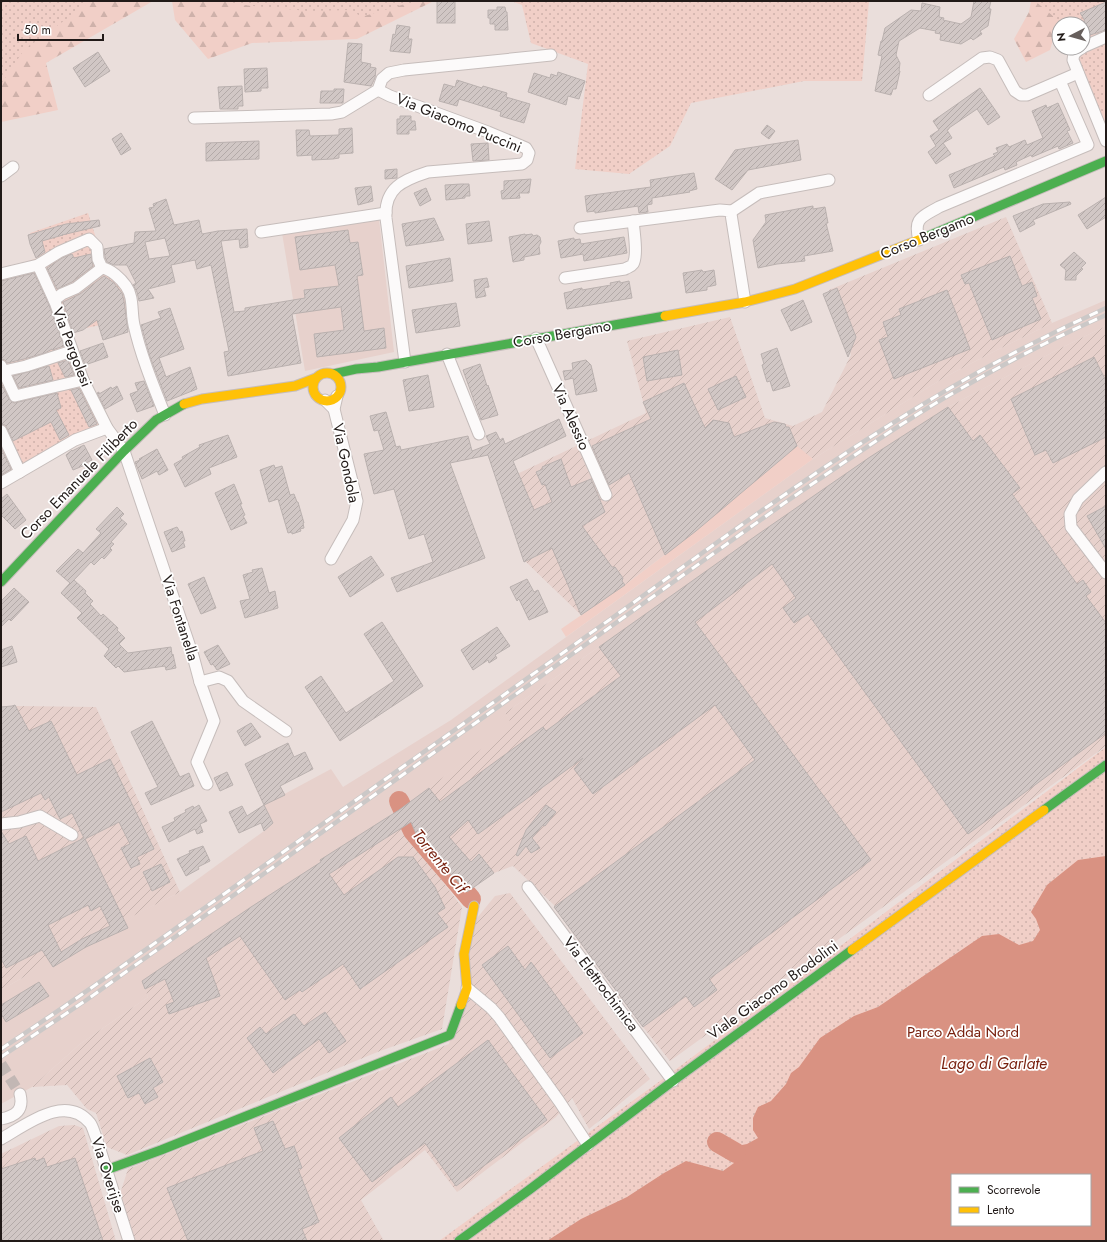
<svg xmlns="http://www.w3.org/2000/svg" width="1107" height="1242" viewBox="0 0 1107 1242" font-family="Jost,sans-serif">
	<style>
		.built { fill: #e7d1cc }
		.industrial { fill: url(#industrial-furrows) }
		.grass { fill: #f1cfc7 }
		.forest { fill: url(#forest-firs) }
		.park { fill: url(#park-dots); fill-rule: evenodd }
		.water { fill: #d99282; fill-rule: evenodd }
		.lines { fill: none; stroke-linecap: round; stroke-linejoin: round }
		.river { stroke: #d99282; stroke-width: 20 }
		.building { fill: url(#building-hatch); stroke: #bab1af; fill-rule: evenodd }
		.street-tunnel { stroke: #c2b7b4; stroke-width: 11; stroke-dasharray: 11 5.5; stroke-linecap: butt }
		.street-casing { stroke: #c6bdbb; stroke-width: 13 }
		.fast-casing { stroke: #c6bdbb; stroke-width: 11 }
		.slow-casing { stroke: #c6bdbb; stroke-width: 11 }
		.street { stroke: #fcfafa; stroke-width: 11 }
		.fast { stroke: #4caf50; stroke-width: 9 }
		.slow { stroke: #ffc107; stroke-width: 9 }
		.rail-casing { stroke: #cbc8c7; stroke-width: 4.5 }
		.rail { stroke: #fff; stroke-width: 3; stroke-dasharray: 9; stroke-linecap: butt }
		.labels { text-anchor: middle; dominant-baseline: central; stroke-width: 3.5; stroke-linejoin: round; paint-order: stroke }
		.street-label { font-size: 15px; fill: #211a18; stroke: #fff }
		.park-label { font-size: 15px; fill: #78200e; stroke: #fff }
		.water-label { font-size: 16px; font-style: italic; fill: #771f0d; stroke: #fff }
	</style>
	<defs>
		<pattern id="industrial-furrows" width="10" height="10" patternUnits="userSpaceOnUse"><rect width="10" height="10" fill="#e7d1cc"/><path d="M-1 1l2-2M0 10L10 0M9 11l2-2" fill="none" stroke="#c6b3ae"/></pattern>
		<pattern id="forest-firs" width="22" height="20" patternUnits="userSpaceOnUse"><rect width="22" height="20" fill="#f1cfc7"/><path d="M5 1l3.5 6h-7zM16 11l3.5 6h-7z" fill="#ceb1aa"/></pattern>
		<pattern id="park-dots" width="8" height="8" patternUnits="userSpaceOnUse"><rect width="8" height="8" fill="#f1cfc7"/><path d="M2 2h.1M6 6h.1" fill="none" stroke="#ceb1aa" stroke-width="1.8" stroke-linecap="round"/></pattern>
		<pattern id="building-hatch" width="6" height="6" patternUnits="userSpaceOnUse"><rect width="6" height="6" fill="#d1c7c5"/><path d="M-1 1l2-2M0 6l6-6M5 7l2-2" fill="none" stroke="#b3aaa8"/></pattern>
	</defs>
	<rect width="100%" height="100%" fill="#eadedb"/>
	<g class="built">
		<polygon points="379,219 394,352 305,371 282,233"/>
		<polygon points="1106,300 1106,326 1059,349 948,407 870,457 757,535 505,713 514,726 429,788 397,811 320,860 321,862 251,907 143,981 148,997 80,1044 32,1087 1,1104 1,990 22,978 48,959 53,967 86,947 128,928 124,920 180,892 264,831 273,823 264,805 331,769 343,787 451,720 813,459 945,377 997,350 1052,323"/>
	</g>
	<g class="industrial">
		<polygon points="1006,217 1052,323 997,350 945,377 813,459 796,447 696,531 625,585 581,615 525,561 500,482 646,413 627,341 730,317 765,418 793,426 822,412 851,355 829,290"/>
		<polygon points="1106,326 1106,746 670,1061 643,1027 555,906 513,866 494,873 467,892 416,834 404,806 513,726 505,713 757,535 870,457 948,407 1059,349"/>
		<polygon points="16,706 96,707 180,892 125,920 128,928 86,947 53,967 48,960 22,978 1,990 1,707"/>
		<polygon points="397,811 408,836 462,907 442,1029 380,1051 127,1155 107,1147 96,1113 87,1109 67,1085 32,1087 80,1044 148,997 142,981 251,907 321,862 320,860"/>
		<polygon points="510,893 650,1079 589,1129 572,1098 556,1117 457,1192 425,1150 361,1200 384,1241 134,1241 119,1197 128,1169 449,1044 477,918 495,896"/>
		<polygon points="74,1125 83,1128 116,1241 1,1241 1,1154 59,1126"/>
	</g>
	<polygon class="grass" points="797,446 813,459 566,637 561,629 625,585 696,531"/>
	<g class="forest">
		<polygon points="1,1 153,1 46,63 58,110 1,122"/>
		<polygon points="172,1 434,1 357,39 252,43 208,59 175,20"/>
		<polygon points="1031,1 1087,1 1060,16 1050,50 1026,62 1014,39 1029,12"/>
	</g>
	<g class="park">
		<polygon points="1,1 91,1 24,50 1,84"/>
		<polygon points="224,1 423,1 405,4 361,17 352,10 308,11 232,4"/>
		<polygon points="511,1 869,1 862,81 804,81 691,103 670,146 629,174 575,169 588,64 531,43 522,5"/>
		<polygon points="1035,1 1106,1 1106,150 1066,48 1083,48 1083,24 1059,24 1059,31 1053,16"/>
		<polygon points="88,213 102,257 122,289 133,314 132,318 68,332 106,425 1,482 1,269 38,258 30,233"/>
		<path d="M1106,747V1241H439L671,1073ZM952,1175H1090V1225H952Z"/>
	</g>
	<path class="water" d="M1106,856V1241H547L581,1219L627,1197L664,1173L686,1161L723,1171L734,1163L737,1146L747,1144L758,1138L753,1130V1118L758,1107L771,1101L786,1084L791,1073L799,1067L820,1038L854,1016L878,1007L982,936L999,934L1019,945L1033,941L1040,930L1036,919L1031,912L1047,885L1078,860ZM952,1175H1090V1225H952Z"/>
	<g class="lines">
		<g class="river">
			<polyline points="399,801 413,831 471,899"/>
			<polyline points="717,1142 736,1153"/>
		</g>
	</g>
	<g class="building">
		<rect x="437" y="1" width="18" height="22"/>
		<polygon points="974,1 991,1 989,9 991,9 988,26 980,31 982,34 973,40 971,38 961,44 940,40 941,34 935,33 936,31 920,28 899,41 896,55 900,63 899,71 900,71 896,89 893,89 891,95 875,91 882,56 878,55 881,41 882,41 885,28 911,10 921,11 922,3 940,7 939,17 944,18 943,20 961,24 971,17"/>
		<polygon points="1106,2 1106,30 1087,36 1084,19 1080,13"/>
		<polygon points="497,7 505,7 506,12 507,12 508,30 495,30 495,24 490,24 490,18 488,18 488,10 497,10"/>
		<polygon points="397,25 410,27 408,39 412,39 410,53 390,51 393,34 395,35"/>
		<polygon points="348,43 362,44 361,62 371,64 370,67 376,68 375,78 371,86 344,82"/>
		<polygon points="98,52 110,71 85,87 73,68"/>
		<polygon points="267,68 268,88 261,88 261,91 245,92 244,69"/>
		<polygon points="558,72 585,81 579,99 568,96 566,105 528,92 534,73 550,78 551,74 557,76"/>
		<polygon points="457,80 482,88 483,86 507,93 506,97 530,104 524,123 500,116 501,112 459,99 457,106 439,101 444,84 455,87"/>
		<polygon points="242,86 243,106 238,106 238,109 220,109 218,87"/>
		<polygon points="980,88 1000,117 988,125 977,109 949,128 949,129 947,130 952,138 943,143 951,154 936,164 928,152 936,146 930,136 939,130 933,121"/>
		<polygon points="334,89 344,89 343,103 320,103 321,91 334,91"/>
		<polygon points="1058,103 1070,130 1067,131 1073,143 1059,149 1058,146 1032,157 1031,155 1016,162 1017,165 1005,170 1004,167 954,188 949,175 995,156 993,154 998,152 996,148 1007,144 1009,147 1025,140 1027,145 1043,138 1032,111 1046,105 1047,108"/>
		<polygon points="400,116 411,116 411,121 415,121 416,130 409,130 409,134 397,134 397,119 400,119"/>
		<polygon points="767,125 775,131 769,139 761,133"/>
		<polygon points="352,128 353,153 339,154 339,158 333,159 312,160 312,155 297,156 296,130 309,130 310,136 339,135 339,129"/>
		<polygon points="121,133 131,149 121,155 112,139"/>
		<polygon points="798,140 801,160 748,170 732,190 715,179 735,150"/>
		<polygon points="259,141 259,159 206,161 206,143"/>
		<polygon points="488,143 489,160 473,161 471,144"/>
		<polygon points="397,169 397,178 385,179 385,170"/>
		<polygon points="694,173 697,189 689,191 690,192 652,198 652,204 647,205 648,212 639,213 638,206 595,213 595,211 587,212 585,196 651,187 650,180"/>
		<polygon points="531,179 529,193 519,193 520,198 502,199 501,191 504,190 504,181"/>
		<polygon points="461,184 469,184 470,196 465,196 465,198 446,200 445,185"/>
		<polygon points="371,186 373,201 358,205 355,188"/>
		<polygon points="426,188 431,200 420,206 414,193"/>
		<polygon points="1106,197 1106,217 1087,229 1078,215"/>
		<path d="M166,199L174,225L199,220L202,234L218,231L247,229L248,247L240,248L239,239L221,241L234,312L245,311V308L305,298L304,290L339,286L335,265L300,270L295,237L348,230L350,243L358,242L363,275L357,276L364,331L384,328L386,348L317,357L314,334L344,330L341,307L292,314L301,363L228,376L224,352L229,351L211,265L197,269L195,260L171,265L175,282L148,289L154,298L139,301L137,292L133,285L136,283L127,265H114L107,262L105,257L104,249L134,243L135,232L156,231L149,208L154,207L153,204ZM165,238L170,256L149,259L145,242Z"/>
		<polygon points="1070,202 1071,204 1033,220 1035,224 1020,232 1013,216 1043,204"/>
		<polygon points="813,206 813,209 825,207 828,223 826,223 833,251 804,256 805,261 777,264 758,268 753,240 766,222 765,215"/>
		<polygon points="434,218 444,240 406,246 402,224"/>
		<polygon points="99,220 100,226 62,235 63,235 42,241 45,252 36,258 30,244 28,235 66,224"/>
		<polygon points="489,221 492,241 468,244 466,224"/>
		<polygon points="525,234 525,235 532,234 533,236 537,235 540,237 541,242 539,246 540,254 524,257 524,260 513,262 509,237"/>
		<polygon points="624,237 627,253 584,261 583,254 561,258 558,241 574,238 574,240 580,239 581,244"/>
		<polygon points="1074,252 1086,263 1081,268 1083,269 1076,276 1076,280 1065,280 1066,270 1060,265"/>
		<polygon points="72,254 74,258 91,254 93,266 72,282 57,289 47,268 62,258"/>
		<polygon points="1010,256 1022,286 1032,282 1037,296 1032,298 1041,319 992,340 969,283 965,284 961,275"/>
		<polygon points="450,258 453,281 409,288 406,266"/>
		<polygon points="702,270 703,272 714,270 716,285 707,287 707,290 686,293 683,273"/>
		<polygon points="34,273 49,305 64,346 52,350 52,349 45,353 24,359 7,363 5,360 1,359 1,281"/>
		<polygon points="104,276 114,283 122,293 124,301 128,332 103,340 97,320 83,330 73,333 63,302 80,294"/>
		<polygon points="487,278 489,287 484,288 486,296 476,298 474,280"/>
		<polygon points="620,281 620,283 629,281 632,298 567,309 564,293 573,291 573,290 582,288 582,290 611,285 610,283"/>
		<polygon points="837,288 856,337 848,357 823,294"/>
		<polygon points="947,290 970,349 894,379 879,340 888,337 883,322 901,315 899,309"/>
		<polygon points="803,300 812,322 791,331 781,310"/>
		<polygon points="456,303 460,326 416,333 412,310"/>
		<polygon points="170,308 184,349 159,358 166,377 190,367 197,389 167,401 150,357 141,325 161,318 158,312"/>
		<polygon points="103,343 108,357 85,365 80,351"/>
		<polygon points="777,348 790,386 773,391 770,381 767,382 764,372 762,365 764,364 761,354"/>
		<polygon points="678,350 682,375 647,381 643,357"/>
		<polygon points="1094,357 1106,381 1106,437 1053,463 1046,450 1035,455 1011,399"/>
		<polygon points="68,360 74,375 65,377 58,363"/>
		<polygon points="586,360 591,365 597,391 576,395 573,378 565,380 563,371 573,370 572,363"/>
		<polygon points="480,364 487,386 488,385 498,415 481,420 463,370"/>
		<polygon points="49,366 53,380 19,388 13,376"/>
		<polygon points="428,375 434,407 409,411 403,380"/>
		<polygon points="736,376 746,397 718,410 708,389"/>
		<polygon points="144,381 154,406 137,412 130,394 138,391 135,383"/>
		<polygon points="1,383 9,399 14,403 57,393 61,408 56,410 69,435 60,440 51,422 13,441 7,428 5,425 1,424"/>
		<polygon points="684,383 705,428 713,420 729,423 734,437 774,422 785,424 786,427 789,427 797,446 696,531 665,555 629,473 609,485 592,446 651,419 643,402"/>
		<polygon points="117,386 123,399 105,409 97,393 99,392 99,394 111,387 112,389"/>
		<polygon points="79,388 97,424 89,427 71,390"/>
		<polygon points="948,407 973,441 980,435 1020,488 1012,494 1077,584 1083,580 1091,592 1086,596 1106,623 1106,733 968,834 808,614 794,623 783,608 796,598 772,564 695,622 871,860 709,979 717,990 694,1007 686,996 643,1027 554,907 755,760 715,705 593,794 574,769 583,758 478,834 468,820 449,837 471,862 479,854 494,873 467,892 454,877 453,877 416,834 411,822 329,874 344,895 398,857 413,857 435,887 445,908 437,913 448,927 360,989 343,964 302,992 300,990 285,1000 240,936 206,958 220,996 169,1014 166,1005 174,1002 165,979 145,989 142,981 251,907 321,862 320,860 399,810 429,788 440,802 543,727 546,731 621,676 599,647 757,535 870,457"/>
		<polygon points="386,412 396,447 400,446 401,450 468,436 472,451 490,444 486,436 496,432 500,440 503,438 505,444 559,419 566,436 513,461 534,510 552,502 545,484 542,485 536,472 543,469 542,467 561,459 571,487 591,479 605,512 582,526 612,567 615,567 623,578 622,581 625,585 581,615 552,548 524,562 488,455 450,463 485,558 397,592 391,578 433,562 424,534 409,539 394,489 374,494 364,454 384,450 378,430 374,431 370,416"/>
		<polygon points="228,435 237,457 209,468 211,474 185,487 174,464 183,459 182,457 200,447 199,445"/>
		<polygon points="84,445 92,460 84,464 85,465 73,470 66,455 72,450 72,451"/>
		<polygon points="1,448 11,469 1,475"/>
		<polygon points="157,449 168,470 159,475 157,471 142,479 135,462 140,460 139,459"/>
		<polygon points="274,465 275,468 282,466 290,495 294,494 297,502 298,502 304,523 303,523 304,528 300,529 301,531 292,534 292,532 288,533 278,499 269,502 260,470"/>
		<polygon points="234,484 242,504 240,504 245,515 243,516 247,523 231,530 215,493"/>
		<polygon points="7,494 26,520 15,529 1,515 1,499"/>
		<polygon points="1106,506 1106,549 1087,516"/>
		<polygon points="117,507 124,514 120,518 127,524 111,542 114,544 110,548 112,550 104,559 102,557 94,565 91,562 74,580 86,591 85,593 93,601 90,604 101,616 103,614 118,628 117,630 125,638 119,644 128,653 171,647 172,655 173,654 176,668 166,670 165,666 124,672 118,666 116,668 104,656 109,649 77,618 82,613 61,593 70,583 56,571 78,549 83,553 101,533 96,529"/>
		<polygon points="177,527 180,532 182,531 185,541 183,541 185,547 172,552 164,532"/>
		<polygon points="371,556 384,575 350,597 338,577"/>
		<polygon points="262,568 269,593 275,591 278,608 245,618 240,601 250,599 243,575 253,572 252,570"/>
		<polygon points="204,577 216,608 201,614 188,584"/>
		<polygon points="527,579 534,592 538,590 548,612 529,620 519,599 517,601 510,587"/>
		<polygon points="14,588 29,602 11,621 9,619 1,627 1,601"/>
		<polygon points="382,622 423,686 340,741 305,687 321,676 346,713 394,681 364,634"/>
		<polygon points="497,627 510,646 495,655 497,658 489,663 488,660 473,670 461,650"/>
		<polygon points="218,645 230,664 217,670 213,664 211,665 204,652"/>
		<polygon points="12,646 17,662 1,667 1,650"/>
		<path d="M15,705L29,731L51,721L77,775L110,759L154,849L137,857L140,864L131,868L121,848L130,844L119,822L85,839L128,928L86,947L53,967L42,950L6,968L1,959V831L9,844L26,836L38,861L84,838L72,813L60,819L49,797L45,800L41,793L1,812V707L12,706ZM88,905L91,911L100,906L110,926L82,939L61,952L48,925Z"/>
		<polygon points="152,721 180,777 189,773 194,786 151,805 145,793 158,787 131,732"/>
		<polygon points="251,723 261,737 245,746 237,731"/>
		<polygon points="288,743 294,757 305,752 313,769 280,786 285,795 264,805 245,764"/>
		<polygon points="227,772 233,785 220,791 214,778"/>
		<polygon points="199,805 207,821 200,824 203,832 197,834 195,829 169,842 162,827 175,821 174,818 186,812 185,810 193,806 194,808"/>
		<polygon points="264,805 273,823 264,831 261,823 239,833 229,812 242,806 247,816"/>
		<polygon points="546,805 556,812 545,826 543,825 532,838 540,848 531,853 526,846 518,856 516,855 526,830"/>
		<polygon points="203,846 210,861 198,867 199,869 186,876 177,859 190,853 189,851"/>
		<polygon points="161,864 170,882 152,891 143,872"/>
		<polygon points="508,946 525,970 531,962 583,1033 550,1058 482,965"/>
		<polygon points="39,982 49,996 6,1022 1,1014 1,1005"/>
		<polygon points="325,1012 346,1041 329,1053 319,1039 273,1073 247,1038 260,1027 266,1034 294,1014 304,1026"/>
		<polygon points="488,1040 547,1120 456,1186 425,1143 372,1182 339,1138 391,1097 398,1107"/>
		<polygon points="150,1058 163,1082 153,1088 158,1097 145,1104 139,1093 128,1098 117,1076"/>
		<polygon points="273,1121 285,1149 294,1146 302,1168 298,1169 319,1222 302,1229 307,1241 188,1241 167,1188 263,1151 254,1128"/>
		<polygon points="35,1158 36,1161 44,1158 47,1167 75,1158 103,1241 1,1241 1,1169"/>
	</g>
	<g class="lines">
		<polyline class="street-tunnel" points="1,1064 20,1094"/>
		<g class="street-casing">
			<g id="street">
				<polyline points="1083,47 1106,37"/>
				<path d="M1082,48C1076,51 1073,54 1073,60L1106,141"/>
				<path d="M378,90L390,96L488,132L526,148L529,153L527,160L522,164L428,172C403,180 384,188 386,218L405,362"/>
				<polyline points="929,95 982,58 990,57 998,60 1015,91 1021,95 1027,95 1078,73"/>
				<polyline points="194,118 331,114 342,112 378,90 382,79 389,73 404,70 551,55"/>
				<polyline points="1,176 13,167"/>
				<polyline points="732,211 759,193 829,180"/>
				<polyline points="580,228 720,210 732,211 731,214 745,302"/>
				<polyline points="261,232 386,213"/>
				<path d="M919,240C913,218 922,217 939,207L1088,145L1060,81"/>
				<polyline points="38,265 55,302 83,380 107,428"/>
				<path d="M1,274L38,265L59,252L89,239L97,247L98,259L102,268C111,269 121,279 126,286C134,297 131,312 134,325C141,356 153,385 165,415"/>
				<path d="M565,278L625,269C628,267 631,267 633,264C638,256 634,231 633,221"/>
				<polyline points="54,300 62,294 76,288 102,268"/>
				<polyline points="536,338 606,495"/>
				<polyline points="447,354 479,434"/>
				<polyline points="1,366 15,396 83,380"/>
				<polyline points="4,371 26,366 72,351"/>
				<polyline points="325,400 334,409"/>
				<polyline points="1,431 20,472"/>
				<polyline points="1106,472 1078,499 1070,514 1071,527 1106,573"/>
				<polyline points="1,483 75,440 107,428 124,451 193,656 200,682 214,721 197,762 207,784"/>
				<polyline points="331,559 353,520 357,501 334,409 337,396"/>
				<polyline points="200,682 219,677 228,681 243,701 286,731"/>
				<polyline points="1,824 19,822 40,816 72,835"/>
				<polyline points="528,887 673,1081"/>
				<polyline points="467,988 491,1008 499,1017 559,1101 588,1145"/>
				<path d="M1,1119C16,1116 24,1110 20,1094"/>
				<path d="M1,1139C26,1125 65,1093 90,1123C93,1127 94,1133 96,1137L129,1241"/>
			</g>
		</g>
		<g class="fast-casing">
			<g id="fast">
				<polyline points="926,237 1106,161"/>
				<polyline points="333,374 356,369 378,367 665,316"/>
				<polyline points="1,582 124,451 156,420 184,404"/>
				<polyline points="1044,810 1106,765"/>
				<polyline points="106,1170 161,1150 450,1035 461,1005"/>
				<polyline points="459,1241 529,1190 673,1081 852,950"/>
			</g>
		</g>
		<g class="slow-casing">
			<g id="slow">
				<polyline points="665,316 745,302 795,289 926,237"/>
				<circle cx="327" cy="387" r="14"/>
				<polyline points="184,404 202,399 295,386 316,378"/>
				<polyline points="852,950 1044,810"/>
				<polyline points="461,1005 467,988 464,954 474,906"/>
			</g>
		</g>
		<use href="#street" class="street"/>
		<use href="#fast" class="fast"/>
		<use href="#slow" class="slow"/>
		<g class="rail-casing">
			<g id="rail">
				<path d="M1,1049C85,994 166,935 248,877C372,789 495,701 619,613C708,549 796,484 888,426C958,381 1031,342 1106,308"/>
				<path d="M1,1057L85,1001L783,504C837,467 890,430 946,397C998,367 1051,339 1106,315"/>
			</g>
		</g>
		<use href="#rail" class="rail"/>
	</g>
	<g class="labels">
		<g class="street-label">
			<text transform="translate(459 123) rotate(22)">Via Giacomo Puccini</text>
			<text transform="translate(927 236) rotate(-22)">Corso Bergamo</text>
			<text transform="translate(562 334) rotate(-10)">Corso Bergamo</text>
			<text transform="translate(72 347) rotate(69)">Via Pergolesi</text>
			<text transform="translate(571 417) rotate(66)">Via Alessio</text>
			<text transform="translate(346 463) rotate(78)">Via Gondola</text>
			<text transform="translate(79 479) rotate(-46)">Corso Emanuele Filiberto</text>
			<text transform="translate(180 618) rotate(72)">Via Fontanella</text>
			<text transform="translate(601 984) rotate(53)">Via Elettrochimica</text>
			<text transform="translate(773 990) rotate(-36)">Viale Giacomo Brodolini</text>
			<text transform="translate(108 1175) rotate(72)">Via Overijse</text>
		</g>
		<g class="park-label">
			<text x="963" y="1032">Parco Adda Nord</text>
		</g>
		<g class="water-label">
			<text transform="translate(440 861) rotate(51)">Torrente Cif</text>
			<text x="994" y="1063">Lago di Garlate</text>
		</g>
	</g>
	<rect width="1107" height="1242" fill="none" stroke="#211a18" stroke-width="4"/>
	<rect x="951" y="1174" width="140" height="52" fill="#ffffff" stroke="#a6a3a3"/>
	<rect x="959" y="1187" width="20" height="6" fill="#4caf50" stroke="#a6a3a3"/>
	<text x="987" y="1194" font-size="12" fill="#211a18">Scorrevole</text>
	<rect x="959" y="1207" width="20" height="6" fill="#ffc107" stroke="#a6a3a3"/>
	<text x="987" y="1214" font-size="12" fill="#211a18">Lento</text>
	<g transform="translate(1071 36) rotate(264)"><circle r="19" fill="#ffffff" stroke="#a6a3a3"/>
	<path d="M0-3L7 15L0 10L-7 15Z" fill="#675f5c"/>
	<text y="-6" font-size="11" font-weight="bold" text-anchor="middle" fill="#211a18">N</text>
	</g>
	<path d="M18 34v6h85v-6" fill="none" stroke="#211a18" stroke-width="2"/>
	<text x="24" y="34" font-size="12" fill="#211a18" stroke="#ffffff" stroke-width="3" paint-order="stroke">50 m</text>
</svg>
